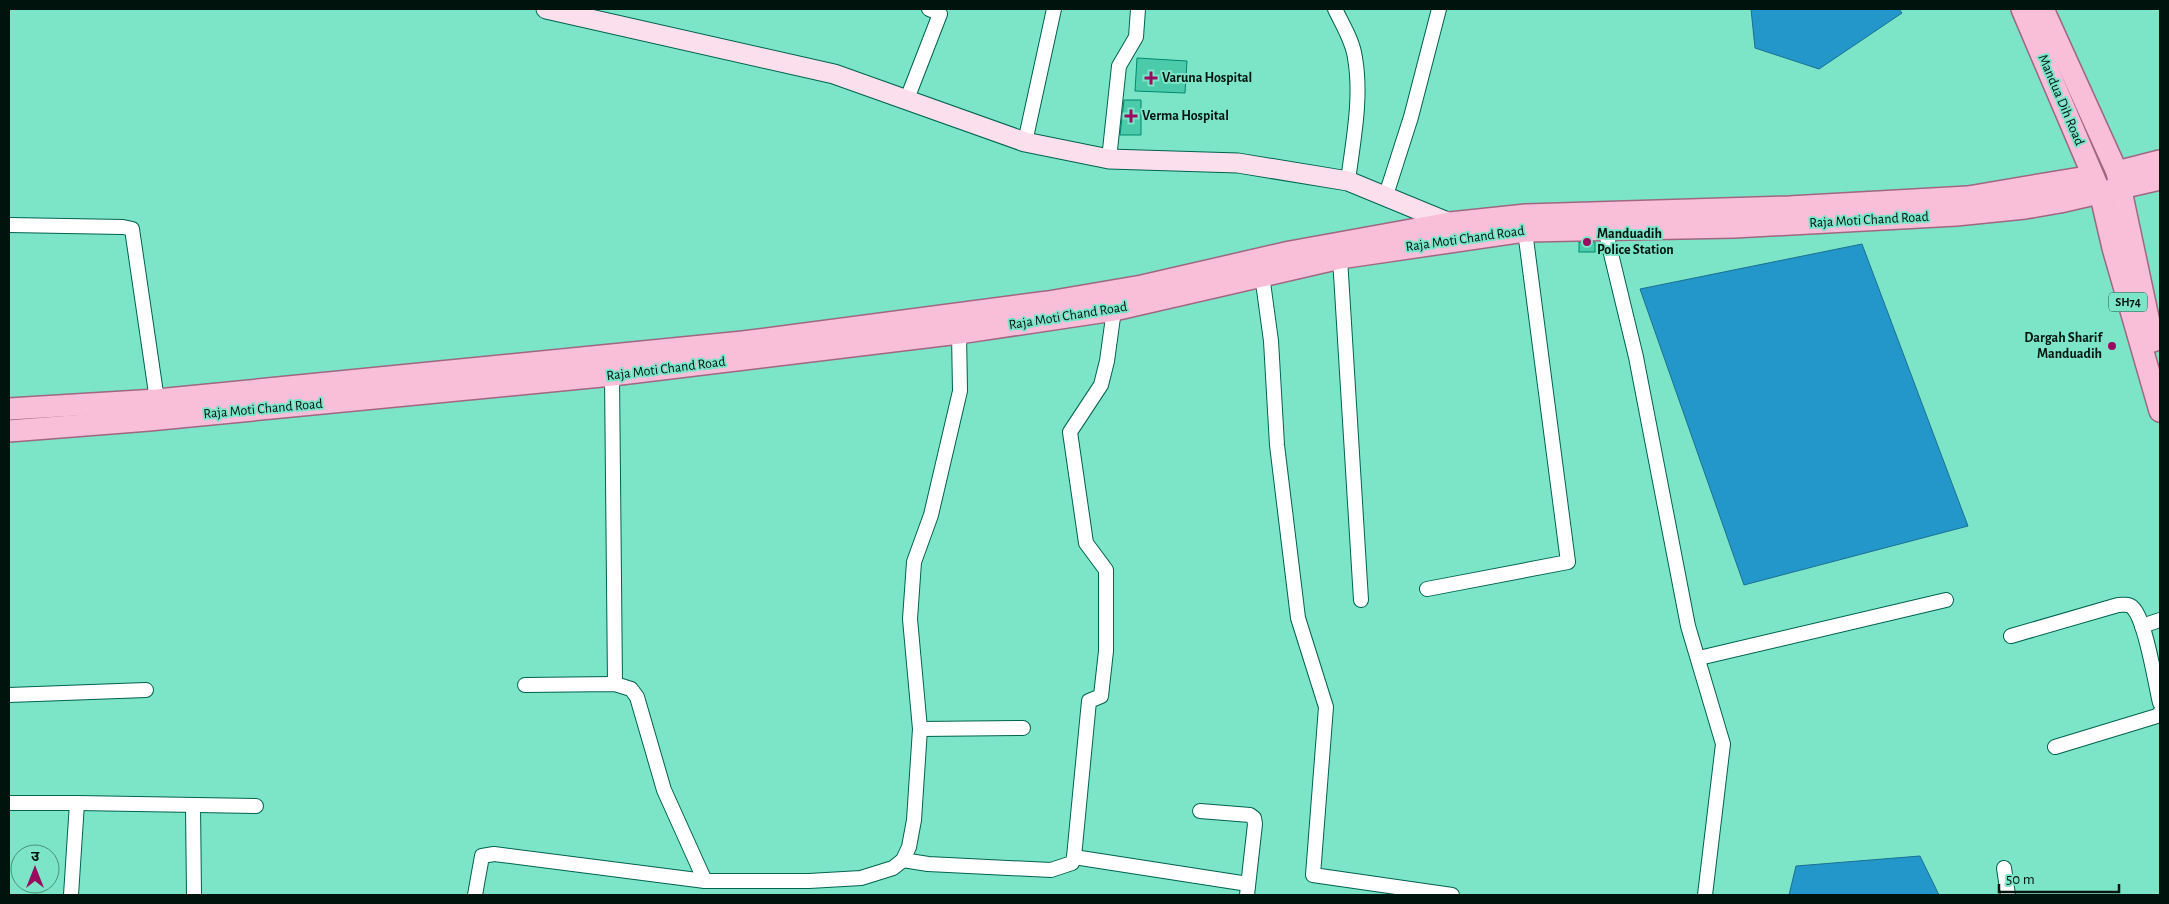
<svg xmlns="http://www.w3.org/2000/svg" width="2169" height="904" viewBox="0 0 2169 904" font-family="'Alegreya Sans','Noto Sans Devanagari',sans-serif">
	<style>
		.water { fill: #2497ca; stroke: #197092 }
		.building { fill: #4bcbaa; stroke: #00886e }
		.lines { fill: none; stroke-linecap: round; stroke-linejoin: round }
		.street-casing { stroke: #00624f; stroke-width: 16 }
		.secondary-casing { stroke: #00624f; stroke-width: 21 }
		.primary-casing { stroke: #9f6780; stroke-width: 24 }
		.street { stroke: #fff; stroke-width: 14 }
		.secondary { stroke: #fcdfec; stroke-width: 19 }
		.primary { stroke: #f9bfd8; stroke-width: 21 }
		.poi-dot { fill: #990c5f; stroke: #7ce5c7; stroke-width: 2 }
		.labels { text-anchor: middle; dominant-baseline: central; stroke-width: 4; stroke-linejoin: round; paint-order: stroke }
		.shield { fill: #7ce5c7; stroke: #255346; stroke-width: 1 }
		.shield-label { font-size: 12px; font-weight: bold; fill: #00140e }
		.poi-label { font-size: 14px; font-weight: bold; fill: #00140e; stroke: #7ce5c7; text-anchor: start }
		.street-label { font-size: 14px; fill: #00140e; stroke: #7ce5c7 }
	</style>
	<rect width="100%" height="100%" fill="#7ce5c7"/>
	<g class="water">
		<polygon points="1751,9 1899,9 1902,13 1819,69 1755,48"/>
		<polygon points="1862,244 1968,526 1744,585 1640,289"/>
		<polygon points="1920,856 1939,895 1789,895 1796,866"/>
	</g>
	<g class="building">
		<polygon points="1137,58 1187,61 1185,93 1135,91"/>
		<polygon points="1124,100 1141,100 1141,135 1120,135"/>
		<rect x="1579" y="242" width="16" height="10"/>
	</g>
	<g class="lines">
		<g class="street-casing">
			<g id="street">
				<path d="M1335,9C1342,24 1353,41 1355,58C1362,98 1353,141 1348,181"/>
				<polyline points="907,99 940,14 929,9"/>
				<polyline points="1025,142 1054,9"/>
				<polyline points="1109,159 1119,66 1136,37 1138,9"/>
				<polyline points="1386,195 1411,117 1439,9"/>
				<polyline points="9,225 123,227 132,229 157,400"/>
				<polyline points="1605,229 1636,357 1688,626 1723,744 1705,895"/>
				<polyline points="1340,258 1361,600"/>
				<polyline points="1262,275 1271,341 1277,445 1298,618 1326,707 1313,875 1452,895"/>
				<polyline points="612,375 615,684"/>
				<polyline points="1427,589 1568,562 1525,231"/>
				<polyline points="2142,626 2160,620"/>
				<path d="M2011,636L2118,605C2123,605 2129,603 2133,608C2146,621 2155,682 2160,703"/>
				<polyline points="1699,658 1946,600"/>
				<polyline points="525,685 615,684 631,689 637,697 664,790 705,881"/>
				<polyline points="9,695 146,690"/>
				<polyline points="920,729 1023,728"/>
				<polyline points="2055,747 2157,716 2160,713"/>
				<polyline points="9,803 77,803 71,895"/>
				<polyline points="77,803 256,806"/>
				<polyline points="193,805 194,895"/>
				<polyline points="1200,811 1250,815 1254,818 1255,824 1247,895"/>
				<polyline points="1074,857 1248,884"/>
				<polyline points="903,860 928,864 1051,870 1072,863 1074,857 1089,701 1101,696 1106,651 1106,570 1086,543 1070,432 1101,385 1107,361 1114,310"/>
				<polyline points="2004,868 2008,895"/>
				<polyline points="475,895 482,856 494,854 705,881 809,881 861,878 893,868 903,860 909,847 914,820 920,729 910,619 914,562 931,515 960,391 959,333"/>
			</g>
		</g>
		<g class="secondary-casing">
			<polyline id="secondary" points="546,9 834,74 1025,142 1109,159 1238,163 1348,181 1450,223 1455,228"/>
		</g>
		<g class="primary-casing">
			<g id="primary">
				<polyline points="2022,9 2100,192 2113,248 2160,411"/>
				<polyline points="2043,9 2117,172 2153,341"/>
				<polyline points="2117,172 2160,161"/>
				<polyline points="9,409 157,400 743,342 1048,302 1142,286 1290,252 1450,223 1526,215 1789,207 1968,197 2093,176"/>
				<polyline points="9,431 149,420 612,375 959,333 1114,310 1340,258 1525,231 1734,227 1956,215 2025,208 2060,202 2160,179"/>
			</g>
		</g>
		<use href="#street" class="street"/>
		<use href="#secondary" class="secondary"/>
		<use href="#primary" class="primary"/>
	</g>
	<g class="poi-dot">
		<path d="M1148.5 70.5h5v5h5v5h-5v5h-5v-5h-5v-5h5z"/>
		<path d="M1128.5 108.5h5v5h5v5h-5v5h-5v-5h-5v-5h5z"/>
		<circle cx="1587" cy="242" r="5"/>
		<circle cx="2112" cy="346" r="5"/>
	</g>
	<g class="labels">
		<rect class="shield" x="2109" y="292.5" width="38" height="19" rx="4"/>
		<g class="shield-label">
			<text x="2128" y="302">SH74</text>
		</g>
		<g class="poi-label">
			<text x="1162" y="78">Varuna Hospital</text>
			<text x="1142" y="116">Verma Hospital</text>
			<text x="1597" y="234">Manduadih<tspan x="1597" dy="16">Police Station</tspan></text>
			<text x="2102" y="338" text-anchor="end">Dargah Sharif<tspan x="2102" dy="16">Manduadih</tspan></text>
		</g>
		<g class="street-label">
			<text transform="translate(2061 100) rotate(67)">Mandua Dih Road</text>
			<text transform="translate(1869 220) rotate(-3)">Raja Moti Chand Road</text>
			<text transform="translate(1465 239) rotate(-8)">Raja Moti Chand Road</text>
			<text transform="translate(1068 316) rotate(-9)">Raja Moti Chand Road</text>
			<text transform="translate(666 369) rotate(-7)">Raja Moti Chand Road</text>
			<text transform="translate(263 409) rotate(-5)">Raja Moti Chand Road</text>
		</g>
	</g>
	<rect width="2169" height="904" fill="none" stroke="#00140e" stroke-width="20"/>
	<g transform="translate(35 869)"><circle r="24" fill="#7ce5c7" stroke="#4a917d"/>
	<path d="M0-4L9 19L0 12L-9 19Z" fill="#990c5f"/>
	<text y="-8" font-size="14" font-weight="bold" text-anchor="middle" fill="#00140e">उ</text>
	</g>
	<path d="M1999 884v8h120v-8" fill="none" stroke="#00140e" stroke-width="2.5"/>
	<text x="2006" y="884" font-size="15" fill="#00140e" stroke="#7ce5c7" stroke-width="4" paint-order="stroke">50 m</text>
</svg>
